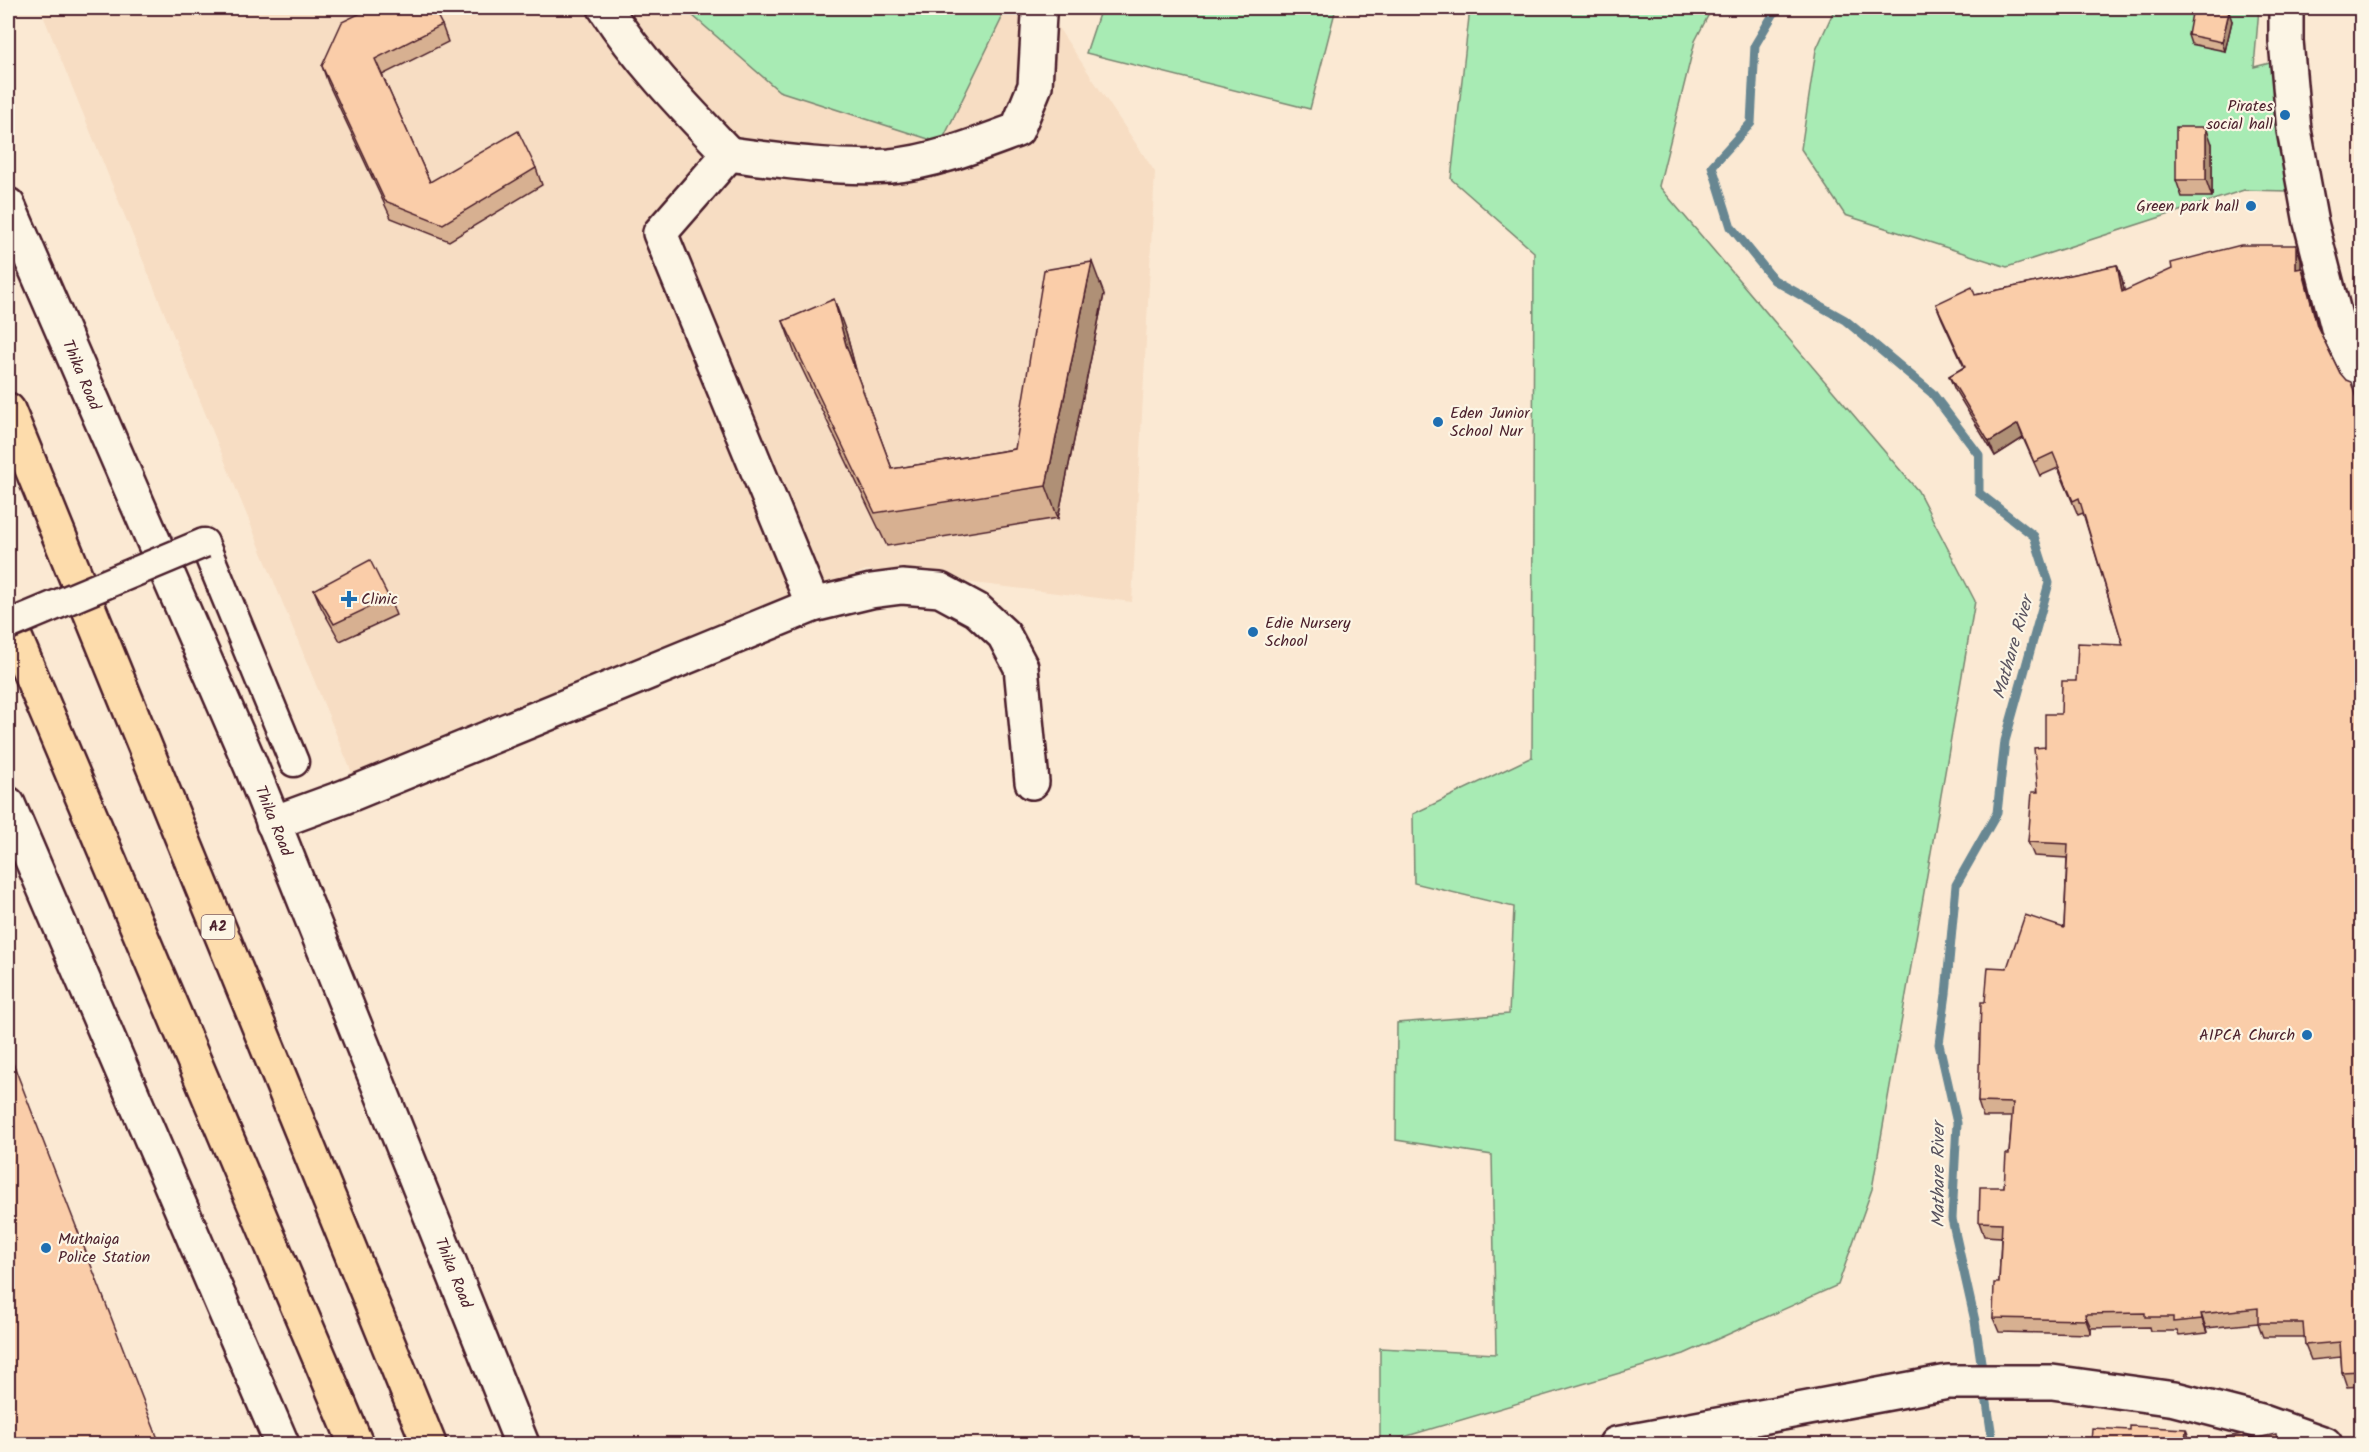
<svg xmlns="http://www.w3.org/2000/svg" width="2369" height="1452" viewBox="0 0 2369 1452" font-family="Kalam,sans-serif">
	<style>
		.built { fill: #f7ddc3 }
		.green { fill: #a8ebb4; stroke: #798570; stroke-width: 1.5 }
		.lines { fill: none; stroke-linecap: round; stroke-linejoin: round }
		.stream { stroke: #688792; stroke-width: 9 }
		.pedestrian-casing { stroke: #4a1f2b; stroke-width: 33 }
		.minor-casing { stroke: #4a1f2b; stroke-width: 38 }
		.secondary-casing { stroke: #4a1f2b; stroke-width: 38 }
		.trunk-casing { stroke: #4a1f2b; stroke-width: 38 }
		.pedestrian { stroke: #fcf5e5; stroke-width: 28 }
		.minor { stroke: #fcf5e5; stroke-width: 33 }
		.secondary { stroke: #fcf5e5; stroke-width: 33 }
		.trunk { stroke: #fddcac; stroke-width: 33 }
		.pedestrian-bridge-casing { stroke: #4a1f2b; stroke-width: 33; stroke-linecap: butt }
		.pedestrian-bridge { stroke: #fcf5e5; stroke-width: 28 }
		.wall { fill: #d7b091; stroke: #4a1f2b; stroke-width: 1.5 }
		.shaded-wall { fill: #af9076; stroke: #4a1f2b; stroke-width: 1.5 }
		.building { fill: #facda9; stroke: #4a1f2b; stroke-width: 1.5 }
		.poi-dot { fill: #1f6fb2; stroke: #fcf5e5; stroke-width: 2 }
		.labels { text-anchor: middle; dominant-baseline: central; stroke-width: 4.5; stroke-linejoin: round; paint-order: stroke }
		.shield { fill: #fcf5e5; stroke: #7f5f63; stroke-width: 1.5 }
		.shield-label { font-size: 15px; font-weight: bold; fill: #4a1f2b }
		.poi-label { font-size: 16px; fill: #4a1f2b; stroke: #fcf5e5; text-anchor: start }
		.street-label { font-size: 16px; fill: #4a1f2b; stroke: #fcf5e5 }
		.water-label { font-size: 18px; font-style: italic; fill: #59535f; stroke: #fcf5e5 }
	</style>
	<rect width="100%" height="100%" fill="#fbe9d3"/>
	<filter id="ink" filterUnits="userSpaceOnUse"><feTurbulence type="fractalNoise" baseFrequency=".0167" numOctaves="2"/><feDisplacementMap in="SourceGraphic" scale="12" xChannelSelector="R" yChannelSelector="G"/><feConvolveMatrix kernelMatrix="1 2 1 2 8 2 1 2 1" color-interpolation-filters="sRGB"/></filter>
	<g filter="url(#ink)">
		<polygon class="built" points="40,8 1045,8 1155,172 1132,602 866,570 354,778"/>
		<g class="green">
			<polygon points="684,8 1001,8 1001,20 941,143 779,91"/>
			<polygon points="1101,8 1336,8 1310,109 1086,53"/>
			<polygon points="1470,8 1712,8 1695,41 1659,186 1918,491 1975,601 1872,1189 1838,1285 1684,1354 1380,1444 1380,1348 1496,1354 1492,1155 1396,1140 1397,1023 1509,1014 1514,907 1414,883 1413,814 1532,757 1534,252 1451,179"/>
			<polygon points="1835,8 2259,8 2254,67 2270,63 2289,191 2244,190 2007,267 1845,215 1801,149 1816,50"/>
		</g>
		<g class="lines">
			<polyline class="stream" points="1777,8 1755,45 1751,123 1712,166 1731,227 1774,280 1845,320 1932,393 1979,455 1979,493 2034,536 2049,583 2005,741 1997,813 1956,885 1946,994 1939,1044 1957,1123 1952,1219 1975,1321 1993,1444"/>
			<g class="pedestrian-casing">
				<polyline id="pedestrian" points="204,543 294,762"/>
			</g>
			<g class="minor-casing">
				<g id="minor">
					<path d="M605,8C640,62 685,108 729,154L660,233L813,605"/>
					<polyline points="2286,8 2286,41 2294,130 2311,223 2339,332 2362,379"/>
					<path d="M729,154C781,161 837,169 890,166C934,162 976,145 1017,130L1035,86L1039,15L1037,8"/>
					<polyline points="273,823 344,797 813,605 871,591 902,587 940,590 977,610 1004,635 1021,667 1032,782"/>
					<polyline points="1616,1444 1948,1382 2052,1382 2175,1399 2260,1421 2325,1444"/>
				</g>
			</g>
			<g class="secondary-casing">
				<g id="secondary">
					<polyline points="8,205 251,766 522,1444"/>
					<polyline points="8,804 282,1444"/>
				</g>
			</g>
			<g class="trunk-casing">
				<g id="trunk">
					<polyline points="8,410 429,1444"/>
					<polyline points="8,621 356,1444"/>
				</g>
			</g>
			<use href="#pedestrian" class="pedestrian"/>
			<use href="#minor" class="minor"/>
			<use href="#secondary" class="secondary"/>
			<use href="#trunk" class="trunk"/>
			<g class="pedestrian-bridge-casing">
				<polyline id="pedestrian-bridge" points="8,625 204,543"/>
			</g>
			<use href="#pedestrian-bridge" class="pedestrian-bridge"/>
		</g>
		<g class="wall">
			<polygon points="2232,21 2225,51 2191,44 2188,35"/>
			<polygon points="442,25 448,42 382,75 430,182 536,168 542,185 449,241 391,218 328,83 322,66"/>
			<polygon points="2212,144 2212,197 2182,197 2176,180"/>
			<polygon points="2296,245 2301,259 2301,268 2307,282 2320,332 2340,373 2359,404 2361,382 2361,1386 2347,1387 2342,1372 2341,1357 2311,1360 2305,1345 2305,1337 2263,1337 2258,1323 2206,1328 2207,1333 2179,1336 2177,1331 2150,1331 2149,1327 2091,1328 2091,1334 1999,1332 1993,1318 1999,1283 2001,1237 1984,1236 1979,1222 2004,1187 2009,1154 2012,1117 1983,1117 1978,1102 1985,1002 2007,968 2064,928 2067,858 2034,856 2028,842 2045,747 2076,681 2123,645 2083,513 2078,515 2058,468 2040,476 2023,438 1995,456 1955,390 1949,376 1964,367 1942,319 1936,304 1975,295 2117,265 2122,279 2124,291"/>
			<polygon points="1104,294 1058,518 887,546 795,354 783,321 846,332 857,375 892,469 1015,449"/>
			<polygon points="314,590 389,598 396,615 340,641 321,607"/>
		</g>
		<g class="shaded-wall">
			<polygon points="2229,12 2232,21 2225,51 2222,42"/>
			<polygon points="2206,127 2212,144 2212,197 2206,180"/>
			<polygon points="2296,245 2301,259 2301,284 2296,269"/>
			<polygon points="1092,262 1104,294 1058,518 1046,486"/>
			<polygon points="2117,265 2122,279 2127,306 2122,292"/>
			<polygon points="2302,268 2307,282 2322,340 2317,326"/>
			<polygon points="834,299 846,332 858,377 846,345"/>
			<polygon points="2018,424 2023,438 1995,456 1989,442"/>
			<polygon points="2085,1314 2091,1328 2091,1334 2086,1320"/>
			<polygon points="2201,1314 2206,1328 2207,1333 2202,1319"/>
			<polygon points="2186,1429 2191,1443 2185,1444"/>
		</g>
		<g class="building">
			<polygon points="371,8 433,8 442,25 375,59 430,182 518,131 536,168 443,224 385,201 322,66 342,22"/>
			<polygon points="2193,8 2206,8 2229,12 2222,42 2188,35"/>
			<rect x="2176" y="127" width="30" height="53"/>
			<polygon points="2358,239 2361,239 2361,332 2359,327"/>
			<polygon points="2241,245 2296,245 2296,269 2302,268 2317,326 2340,373 2346,380 2351,382 2359,407 2360,383 2361,382 2361,1371 2342,1372 2340,1342 2305,1345 2303,1323 2258,1323 2258,1308 2201,1314 2202,1319 2173,1322 2173,1317 2145,1317 2145,1313 2085,1314 2086,1320 1993,1318 1994,1283 1999,1283 2002,1223 1979,1222 1980,1187 2004,1187 2006,1154 2009,1154 2013,1103 1978,1102 1981,1002 1985,1002 1988,967 2007,968 2025,915 2064,928 2068,844 2028,842 2032,792 2038,792 2034,748 2045,747 2045,714 2061,714 2062,681 2076,681 2078,643 2123,645 2079,498 2073,501 2053,453 2034,462 2018,424 1989,442 1949,376 1965,367 1936,304 1972,287 1975,295 2117,265 2122,292 2172,269 2171,263"/>
			<polygon points="1092,262 1046,486 875,513 783,321 834,299 846,345 892,469 1015,449 1044,270"/>
			<polygon points="370,560 389,598 334,624 314,590"/>
			<polygon points="8,1050 160,1444 8,1444"/>
			<polygon points="2130,1426 2186,1429 2185,1444 2243,1434 2244,1441 2276,1434 2278,1444 2091,1444 2092,1428 2130,1430"/>
		</g>
	</g>
	<g class="poi-dot">
		<circle cx="2285" cy="115" r="6"/>
		<circle cx="2251" cy="206" r="6"/>
		<circle cx="1438" cy="422" r="6"/>
		<path d="M346 590h6v6h6v6h-6v6h-6v-6h-6v-6h6z"/>
		<circle cx="1253" cy="632" r="6"/>
		<circle cx="2307" cy="1035" r="6"/>
		<circle cx="46" cy="1248" r="6"/>
	</g>
	<g class="labels">
		<rect class="shield" x="201.5" y="915" width="33" height="24" rx="4.5"/>
		<g class="shield-label">
			<text x="218" y="927">A2</text>
		</g>
		<g class="poi-label">
			<text x="2273" y="106" text-anchor="end">Pirates<tspan x="2273" dy="18">social hall</tspan></text>
			<text x="2239" y="206" text-anchor="end">Green park hall</text>
			<text x="1450" y="413">Eden Junior<tspan x="1450" dy="18">School Nur</tspan></text>
			<text x="361" y="599">Clinic</text>
			<text x="1265" y="623">Edie Nursery<tspan x="1265" dy="18">School</tspan></text>
			<text x="2295" y="1035" text-anchor="end">AIPCA Church</text>
			<text x="58" y="1239">Muthaiga<tspan x="58" dy="18">Police Station</tspan></text>
		</g>
		<g class="street-label">
			<text transform="translate(81 375) rotate(67)">Thika Road</text>
			<text transform="translate(273 821) rotate(68)">Thika Road</text>
			<text transform="translate(453 1273) rotate(68)">Thika Road</text>
		</g>
		<g class="water-label">
			<text transform="translate(2014 648) rotate(-74)">Mathare River</text>
			<text transform="translate(1939 1175) rotate(-90)">Mathare River</text>
		</g>
	</g>
	<rect width="2369" height="1452" fill="none" stroke="#fcf5e5" stroke-width="30"/>
	<rect x="15" y="15" width="2339" height="1422" fill="none" stroke="#4a1f2b" stroke-width="2" filter="url(#ink)"/>
</svg>
